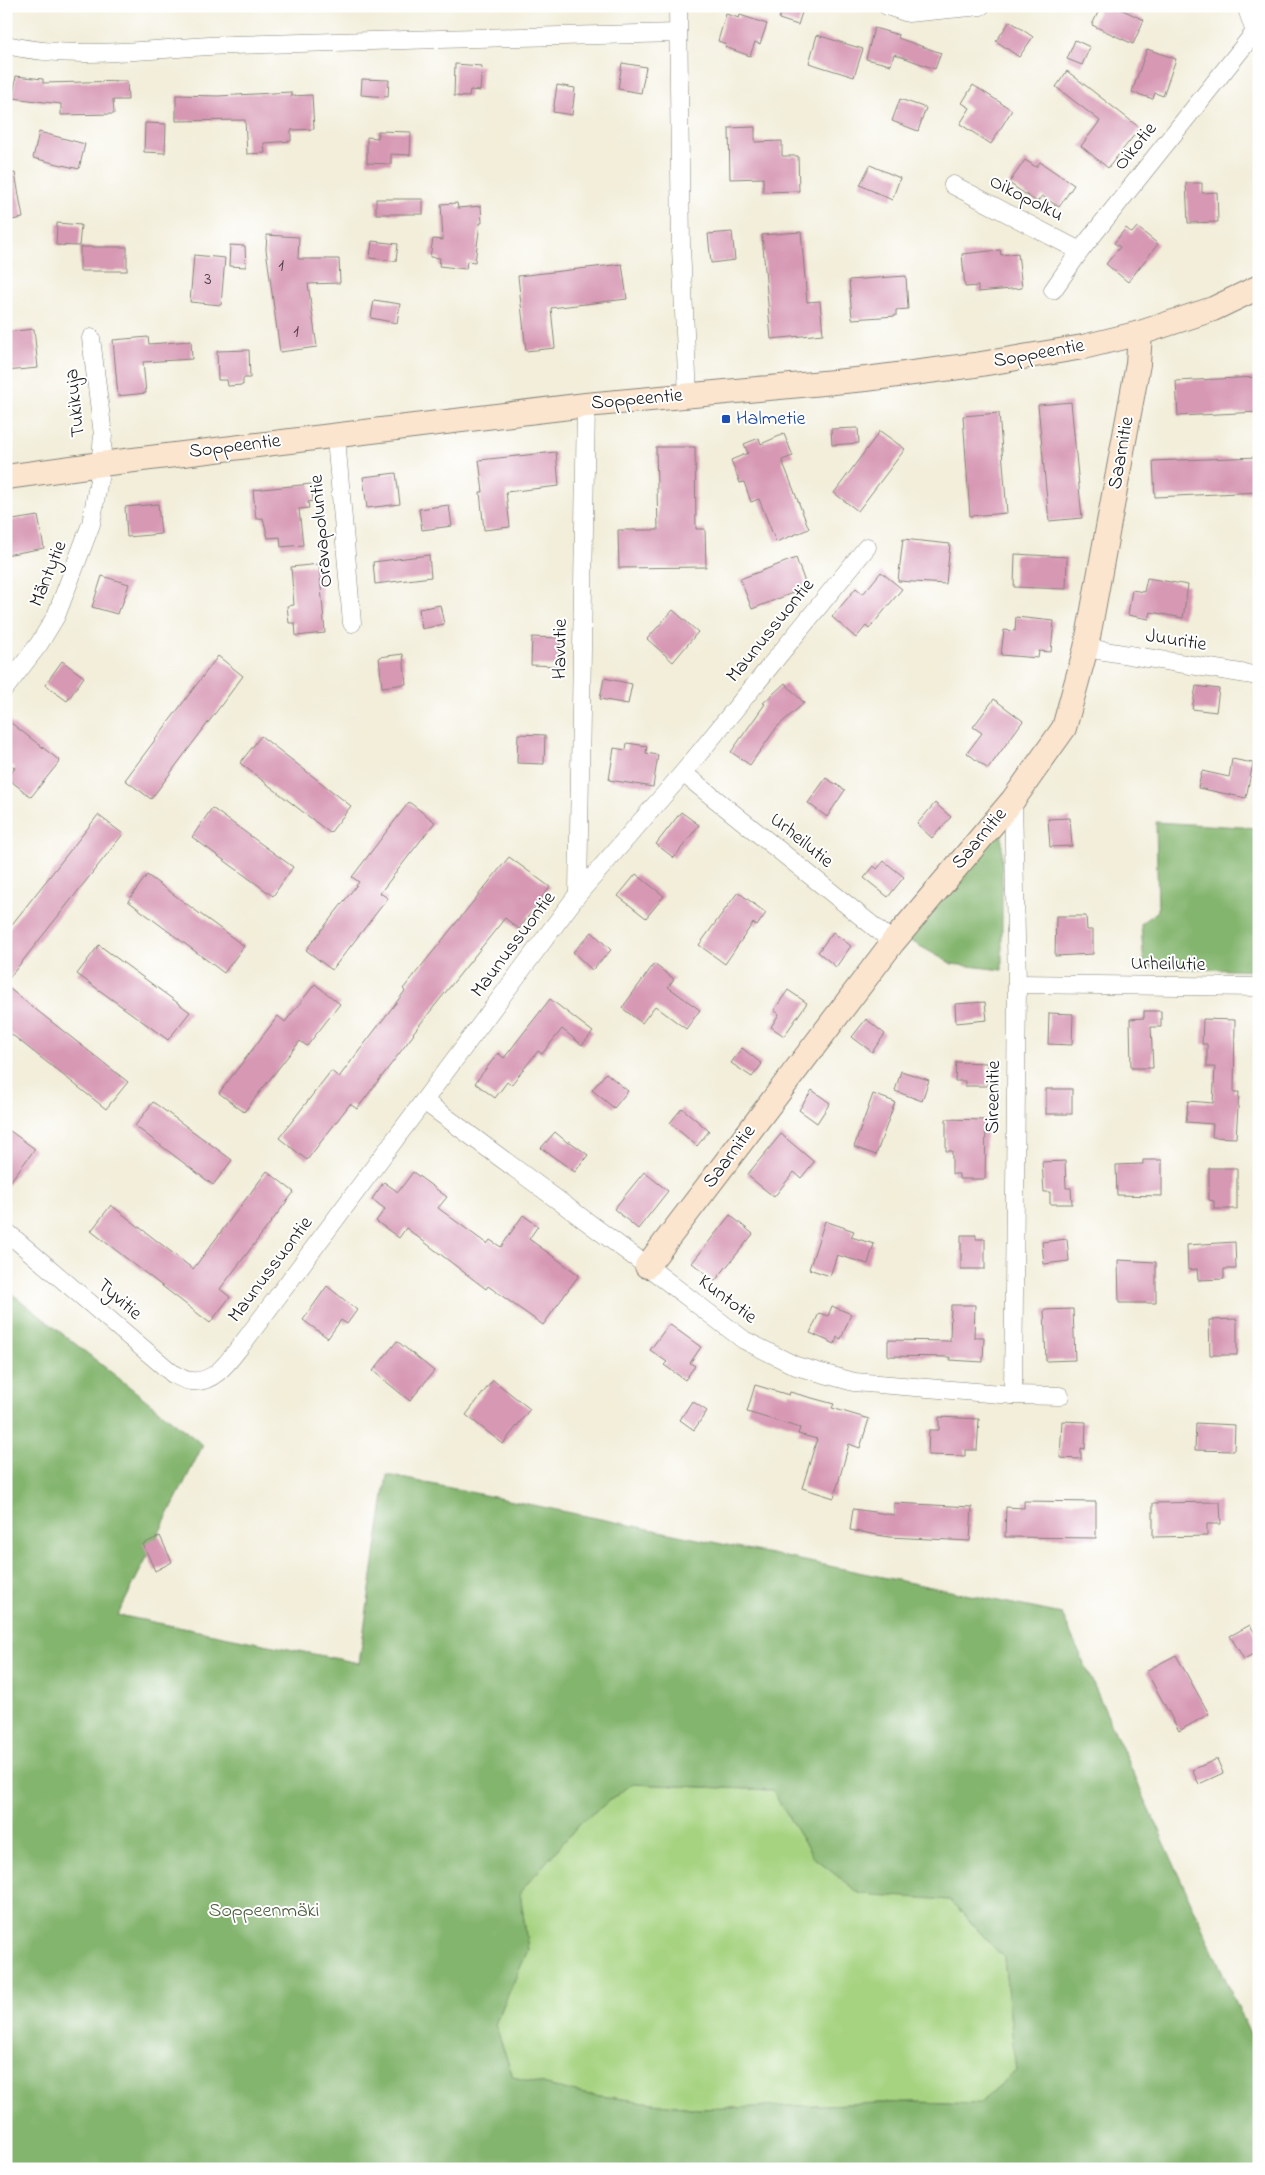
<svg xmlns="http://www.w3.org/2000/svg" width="1265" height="2175" viewBox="0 0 1265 2175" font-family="'Indie Flower',sans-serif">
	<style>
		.green { fill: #a6d380; stroke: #61784e }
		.forest { fill: #84b56e; stroke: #506845; fill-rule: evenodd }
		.building { fill: #d798b4 }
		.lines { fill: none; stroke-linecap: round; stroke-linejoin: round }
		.street-casing { stroke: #87857b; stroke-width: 19 }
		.secondary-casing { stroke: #87857b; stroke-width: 26 }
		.street { stroke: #fff; stroke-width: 18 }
		.secondary { stroke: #fbe5cf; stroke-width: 24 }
		.transit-dot { fill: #1a4fb4; stroke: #fff; stroke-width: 2 }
		.labels { text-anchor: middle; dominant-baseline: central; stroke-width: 4; stroke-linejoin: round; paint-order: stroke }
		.number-label { font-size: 18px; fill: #4b3b42 }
		.street-label { font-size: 20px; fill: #1c1c1c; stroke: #fff }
		.transit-label { font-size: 20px; fill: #164399; stroke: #fff; text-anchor: start }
		.park-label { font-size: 20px; fill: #4c5c3f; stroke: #fff }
	</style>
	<rect width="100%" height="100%" fill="#fff"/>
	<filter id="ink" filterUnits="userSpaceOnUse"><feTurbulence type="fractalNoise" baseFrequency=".02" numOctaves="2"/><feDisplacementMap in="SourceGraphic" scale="10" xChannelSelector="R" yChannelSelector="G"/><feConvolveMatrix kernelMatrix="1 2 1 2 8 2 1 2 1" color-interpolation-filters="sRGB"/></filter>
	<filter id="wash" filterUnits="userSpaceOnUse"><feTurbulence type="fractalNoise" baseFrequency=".0096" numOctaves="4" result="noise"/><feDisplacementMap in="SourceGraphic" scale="20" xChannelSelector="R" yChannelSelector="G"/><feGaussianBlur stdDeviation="1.12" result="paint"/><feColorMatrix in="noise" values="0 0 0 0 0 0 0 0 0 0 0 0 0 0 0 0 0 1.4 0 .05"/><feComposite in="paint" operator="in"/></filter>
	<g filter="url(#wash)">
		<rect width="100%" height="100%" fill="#f2eeda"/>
		<polygon class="green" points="632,1784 772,1790 813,1857 860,1893 950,1900 1004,1958 1016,2071 979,2104 913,2102 699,2109 584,2094 513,2077 495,2024 528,1950 520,1892 581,1822"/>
		<g class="forest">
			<polygon points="1002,812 1002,970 952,964 909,940"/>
			<polygon points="1156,822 1259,828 1259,971 1144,967 1141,924 1158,911"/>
			<path d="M6,1289L203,1445L118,1615L359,1663L387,1475L1062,1614L1252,2038L1259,2035V2169H6ZM632,1784L772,1790L813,1857L860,1894L950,1900L1004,1958L1016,2071L979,2104L913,2102L699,2109L584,2094L513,2077L495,2024L528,1950L520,1892L581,1822Z"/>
		</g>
		<g id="blocks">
			<g class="building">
				<polygon points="783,6 804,6 798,25 779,19"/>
				<polygon points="1101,6 1114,6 1144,20 1133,44 1092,25"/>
				<polygon points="726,14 739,18 740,15 767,24 760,44 755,42 750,56 725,47 726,44 718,41"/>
				<polygon points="1010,21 1033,37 1019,57 996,41"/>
				<polygon points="874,28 899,35 898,38 941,53 935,69 894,54 891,65 866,59"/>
				<polygon points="817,35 863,49 854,77 809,63"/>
				<polygon points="1075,40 1090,47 1082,65 1067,59"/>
				<polygon points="1147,49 1176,59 1163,96 1155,93 1153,99 1132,92"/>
				<polygon points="622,63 646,67 641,93 618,89"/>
				<polygon points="455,64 482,66 480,91 470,90 469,97 454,96"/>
				<polygon points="1067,71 1140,128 1108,168 1081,146 1100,121 1056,87"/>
				<polygon points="16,76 43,79 43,83 127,81 128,100 113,100 114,114 61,115 61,104 13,98"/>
				<polygon points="362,79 389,80 388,97 361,95"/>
				<polygon points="557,85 575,88 572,115 553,112"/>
				<polygon points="973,85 1012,110 991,144 960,124 970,108 962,103"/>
				<polygon points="291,92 291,96 312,95 314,129 291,130 291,141 264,143 265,153 247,154 245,120 176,121 176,95 218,96"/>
				<polygon points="900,99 926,108 918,131 892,121"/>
				<polygon points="145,123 166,124 165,153 144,152"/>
				<polygon points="755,127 755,142 782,141 782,156 798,156 799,191 763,192 763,178 730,179 729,128"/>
				<polygon points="378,131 411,132 410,155 391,154 391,164 367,163 367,137 378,138"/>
				<polygon points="39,132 85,144 79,169 33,158"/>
				<polygon points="1025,160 1036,167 1040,162 1074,185 1059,207 1042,196 1037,202 1009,183"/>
				<polygon points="870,165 900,178 892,200 860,185"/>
				<polygon points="15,173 23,218 6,221 6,174"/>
				<polygon points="1186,183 1202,183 1202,193 1217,192 1218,222 1188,223"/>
				<rect x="376" y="199" width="47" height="15"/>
				<polygon points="457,203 458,208 481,206 482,223 480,223 475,262 467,261 466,269 439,266 440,258 430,257 433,239 443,240 441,204"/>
				<polygon points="57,223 81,225 79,246 56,245"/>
				<polygon points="1137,227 1158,244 1128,282 1106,264 1120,247 1114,243 1126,228 1132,233"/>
				<polygon points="732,232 735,260 711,263 708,234"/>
				<polygon points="801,232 807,302 820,301 823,334 771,339 762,235"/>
				<polygon points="267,235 299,237 298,259 339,259 340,283 308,284 317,347 280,352 266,249"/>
				<polygon points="372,241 398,244 396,261 370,258"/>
				<polygon points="230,245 245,246 246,267 229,266"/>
				<rect x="80" y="247" width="47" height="24"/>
				<polygon points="1000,250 1001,255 1018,253 1022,288 978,292 978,286 965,287 962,254"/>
				<polygon points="194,255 225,258 221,305 190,302"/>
				<polygon points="622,264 627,299 551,308 555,348 526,351 518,276"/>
				<polygon points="906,276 908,309 896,310 896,316 852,319 849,280"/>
				<polygon points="374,300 400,304 397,323 371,318"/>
				<polygon points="34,329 38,368 6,371 6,332"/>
				<polygon points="148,337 149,344 191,341 192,359 143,362 146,393 118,396 113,340"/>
				<polygon points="249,350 250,378 243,378 243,385 228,386 227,380 218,380 217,351"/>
				<polygon points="1259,377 1259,412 1178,416 1176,381"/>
				<polygon points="1071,402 1082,518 1049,521 1038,405"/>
				<polygon points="999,413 1007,513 970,516 963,416"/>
				<polygon points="858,428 859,443 832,445 831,429"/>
				<polygon points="880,431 905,449 858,511 834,493"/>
				<polygon points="784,434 793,456 782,460 809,529 776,542 759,499 751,502 744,482 740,483 731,460 748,453 744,444 759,438 761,444"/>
				<polygon points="656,447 695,447 696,529 705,529 706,567 619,568 618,530 658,530"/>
				<polygon points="556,452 559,486 506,492 510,527 484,530 480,492 483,492 479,460"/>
				<polygon points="1259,457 1259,492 1155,497 1153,461"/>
				<polygon points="396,473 400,504 367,508 363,477"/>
				<polygon points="311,484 313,501 308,502 309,508 299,509 303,545 281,547 280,537 268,538 263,518 256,519 253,490"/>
				<polygon points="158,504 161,534 127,537 125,507"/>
				<polygon points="449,505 452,526 422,530 419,509"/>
				<polygon points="38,516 44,548 6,555 6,521"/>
				<polygon points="903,539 950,544 946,584 898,581"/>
				<polygon points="1015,554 1067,557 1066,589 1014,587"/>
				<polygon points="429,555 431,577 375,584 373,562"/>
				<polygon points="796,558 806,585 794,589 795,592 752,609 740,579"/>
				<polygon points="319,564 325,633 296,636 295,623 289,623 287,606 294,605 291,567"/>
				<polygon points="881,572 902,589 869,629 866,626 856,638 832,617 856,588 863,594"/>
				<polygon points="102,576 129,584 121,608 119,608 117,614 92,607"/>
				<polygon points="1147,578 1188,585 1183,618 1151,612 1149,619 1128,615 1132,590 1144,592"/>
				<polygon points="440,605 444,624 422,629 419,609"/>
				<polygon points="673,610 698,632 673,662 647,639"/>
				<polygon points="1016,617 1054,621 1051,652 1039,651 1038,658 1001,655 1004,630 1015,631"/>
				<polygon points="532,637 560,638 559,666 531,665"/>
				<polygon points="403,654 406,684 382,687 379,657"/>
				<polygon points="218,656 243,676 151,799 125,780"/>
				<polygon points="62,661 84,677 67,701 45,685"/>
				<polygon points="604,678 632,684 628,704 600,699"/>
				<polygon points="785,683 804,703 777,727 750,765 731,752 765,704 763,703"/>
				<polygon points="1196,686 1219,689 1216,712 1192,709"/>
				<polygon points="994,699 1023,721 988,769 967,753 982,733 973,727"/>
				<polygon points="6,719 60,761 31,797 7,778 15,768 6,761"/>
				<polygon points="518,734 545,735 544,764 517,763"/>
				<polygon points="261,736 351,806 330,833 240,763"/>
				<polygon points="627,743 647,746 646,753 658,755 653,787 609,780 614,748 626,750"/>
				<polygon points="1232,759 1253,763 1246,798 1198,788 1202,771 1229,777"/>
				<polygon points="826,778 845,790 827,817 808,803"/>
				<polygon points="409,802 435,822 380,893 388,898 332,970 306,950 359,882 352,877"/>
				<polygon points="935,803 951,817 932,838 917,824"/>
				<polygon points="212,808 293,867 273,896 192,837"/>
				<polygon points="681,812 699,825 674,858 656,844"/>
				<polygon points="98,815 123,834 6,982 6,932"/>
				<polygon points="1070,818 1072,846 1050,847 1048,819"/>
				<polygon points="509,857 550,887 519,929 505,918 413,1033 414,1034 357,1109 350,1104 307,1160 279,1138 331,1071 339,1077 405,991 403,989"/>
				<polygon points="884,861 904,877 888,897 864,878 874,866 877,869"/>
				<polygon points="636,874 664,896 646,918 618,896"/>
				<polygon points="147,875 244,946 224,973 128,901"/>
				<polygon points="738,892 766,913 757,926 753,923 725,964 699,945"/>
				<polygon points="1056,916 1086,916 1087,930 1093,930 1093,954 1055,956"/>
				<polygon points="592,932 611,950 592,970 573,952"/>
				<polygon points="833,932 851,946 836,967 818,952"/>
				<polygon points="99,945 190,1012 168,1040 77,974"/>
				<polygon points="654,964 674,979 668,987 700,1010 686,1029 655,1006 642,1023 622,1008"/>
				<polygon points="315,984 340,1004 307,1046 300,1041 244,1112 219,1093 278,1016 285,1022"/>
				<polygon points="6,986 128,1082 106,1109 6,1030"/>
				<polygon points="788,990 807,1003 784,1036 771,1027 779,1014 774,1010"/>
				<polygon points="550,999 593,1032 582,1045 562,1029 542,1054 538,1051 511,1085 507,1082 495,1098 475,1083 498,1053 504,1058"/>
				<polygon points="985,1002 987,1020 956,1023 955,1004"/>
				<polygon points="1144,1011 1161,1011 1161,1027 1151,1027 1153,1068 1131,1068 1130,1019 1144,1018"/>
				<polygon points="1049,1013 1073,1014 1072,1045 1048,1044"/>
				<polygon points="866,1019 885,1034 872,1052 852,1037"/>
				<polygon points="1203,1019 1235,1020 1234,1092 1239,1092 1236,1138 1212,1137 1213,1124 1186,1122 1188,1101 1213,1103 1215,1067 1207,1067 1207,1044 1202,1044"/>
				<polygon points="742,1048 762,1064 752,1077 731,1063"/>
				<polygon points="956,1062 987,1063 987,1086 965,1086 965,1081 955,1081"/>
				<polygon points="901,1071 929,1080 922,1101 895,1091"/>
				<polygon points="606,1073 628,1091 614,1108 592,1090"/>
				<rect x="1046" y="1089" width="26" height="25"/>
				<polygon points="812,1090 830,1103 817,1123 799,1110"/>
				<polygon points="873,1094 895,1102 876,1155 854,1147"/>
				<polygon points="153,1102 232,1160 213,1185 135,1126"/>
				<polygon points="682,1108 709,1131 697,1146 670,1123"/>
				<polygon points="946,1119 986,1120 985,1179 959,1179 959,1174 952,1174 952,1151 946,1151"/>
				<polygon points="6,1128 35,1149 6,1187"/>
				<polygon points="555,1132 568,1143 569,1141 588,1155 575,1172 541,1148"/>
				<polygon points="781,1134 814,1162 801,1178 794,1172 774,1197 747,1175"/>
				<polygon points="1143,1160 1162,1160 1162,1196 1117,1195 1116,1165 1143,1164"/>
				<polygon points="1065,1161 1066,1188 1071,1188 1072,1204 1050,1204 1050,1192 1044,1192 1042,1162"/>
				<polygon points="1209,1168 1237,1168 1237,1209 1214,1209 1214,1201 1209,1200"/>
				<polygon points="267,1171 294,1192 220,1289 230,1297 210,1323 91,1231 111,1205 193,1269"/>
				<polygon points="413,1172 447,1197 438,1208 487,1244 490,1240 501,1247 523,1215 538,1226 529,1239 579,1275 543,1325 488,1286 486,1289 406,1228 399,1238 376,1221 385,1209 372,1199 384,1182 398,1192"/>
				<polygon points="644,1172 668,1191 638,1229 614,1209"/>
				<polygon points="730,1215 753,1234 715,1281 692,1263"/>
				<polygon points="825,1221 854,1231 851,1237 874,1244 868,1264 837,1255 830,1276 809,1269"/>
				<polygon points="961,1235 976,1235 976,1239 985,1239 985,1269 961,1269"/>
				<polygon points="1067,1239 1069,1261 1044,1264 1042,1242"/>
				<polygon points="1235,1242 1236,1269 1224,1269 1224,1279 1198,1280 1197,1269 1188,1270 1187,1245"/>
				<polygon points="1118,1260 1156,1262 1156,1303 1119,1303"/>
				<polygon points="327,1286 357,1310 347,1324 341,1320 328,1338 303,1320"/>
				<polygon points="951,1305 975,1305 974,1337 984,1337 983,1362 950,1360 950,1357 888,1356 888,1340 950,1341"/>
				<polygon points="832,1306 851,1314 841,1339 837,1337 835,1344 810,1333 819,1313 828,1316"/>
				<polygon points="1073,1309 1075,1360 1046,1361 1044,1310"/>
				<polygon points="1237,1319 1237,1355 1210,1355 1209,1320"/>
				<polygon points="669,1324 701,1347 690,1363 695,1366 685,1380 664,1365 667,1362 650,1350"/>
				<polygon points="397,1341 434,1371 410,1401 373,1371"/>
				<polygon points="493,1380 530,1409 503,1444 466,1415"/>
				<polygon points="755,1385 789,1395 790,1392 834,1404 832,1408 869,1419 860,1448 849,1444 834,1498 802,1488 817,1439 798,1434 800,1428 747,1412"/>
				<polygon points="692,1401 707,1411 694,1430 680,1420"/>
				<polygon points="939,1417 979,1419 977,1450 965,1450 965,1456 928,1455 929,1430 939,1430"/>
				<polygon points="1062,1421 1086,1422 1085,1449 1081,1448 1081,1459 1060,1458"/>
				<polygon points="1196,1423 1235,1425 1234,1451 1195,1450"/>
				<polygon points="1024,1501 1096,1502 1096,1538 1005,1537 1006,1507 1024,1508"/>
				<polygon points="1220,1502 1221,1524 1207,1524 1207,1536 1153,1537 1153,1503"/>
				<polygon points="894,1503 972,1507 970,1541 889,1537 850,1530 853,1509 894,1515"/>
				<polygon points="160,1536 172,1562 155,1571 143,1544"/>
				<polygon points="1250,1625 1259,1640 1259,1651 1244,1659 1230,1636"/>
				<polygon points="1176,1655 1209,1714 1179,1731 1146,1671"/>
				<polygon points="1217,1759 1223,1773 1199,1784 1192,1770"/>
			</g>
		</g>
	</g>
	<g filter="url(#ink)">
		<use href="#blocks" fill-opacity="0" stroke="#87857b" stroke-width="1"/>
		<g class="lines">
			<g class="street-casing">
				<g id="street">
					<polyline points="678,6 681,247 688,396"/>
					<polyline points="887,6 908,13 981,6"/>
					<polyline points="1246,6 1255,32 1259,36"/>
					<path d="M6,45C80,62 158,47 232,45C381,40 529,37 678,33"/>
					<polyline points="953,185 1080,251"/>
					<polyline points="1053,290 1080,251 1255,32"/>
					<polyline points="338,435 337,450 352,623"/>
					<polyline points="1086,648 1259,676"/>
					<polyline points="6,687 39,644 56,616 91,524 99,479 103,435 91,338"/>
					<polyline points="683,773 893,942"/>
					<polyline points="578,894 586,405"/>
					<polyline points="1017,984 1259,987"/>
					<polyline points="424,1101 647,1266 744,1340 796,1366 854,1382 1013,1395 1060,1396"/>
					<path d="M9,1234L173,1374C178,1376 185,1381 191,1381C215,1384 230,1359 243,1343L578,894L683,773L867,547"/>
					<polyline points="1013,1395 1017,984 1013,800"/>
				</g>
			</g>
			<g class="secondary-casing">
				<g id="secondary">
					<polyline points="6,477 101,464 586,405 866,379 975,365 1083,347 1140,333 1213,309 1259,287"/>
					<polyline points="647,1266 893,942 1013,800 1064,728 1086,648 1138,364 1140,333"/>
				</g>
			</g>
			<use href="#street" class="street"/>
			<use href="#secondary" class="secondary"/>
		</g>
	</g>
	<rect class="transit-dot" x="721" y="414" width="10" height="10" rx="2.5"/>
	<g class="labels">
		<g class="number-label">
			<text x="281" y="266">1</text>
			<text x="208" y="280">3</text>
			<text x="296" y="332">1</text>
		</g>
		<g class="street-label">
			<text transform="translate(1136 147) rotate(-51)">Oikotie</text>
			<text transform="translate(1026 199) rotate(27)">Oikopolku</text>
			<text transform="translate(1039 354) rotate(-10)">Soppeentie</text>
			<text transform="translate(637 400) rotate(-5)">Soppeentie</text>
			<text transform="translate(76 403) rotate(-96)">Tukikuja</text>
			<text transform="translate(235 447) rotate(-7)">Soppeentie</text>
			<text transform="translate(1122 453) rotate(-80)">Saarnitie</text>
			<text transform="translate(322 531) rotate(-95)">Oravapoluntie</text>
			<text transform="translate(49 574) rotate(-68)">Mäntytie</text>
			<text transform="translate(771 631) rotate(-51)">Maunussuontie</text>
			<text transform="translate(1176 641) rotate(9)">Juuritie</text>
			<text transform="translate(561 649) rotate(-89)">Havutie</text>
			<text transform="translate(980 839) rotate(-50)">Saarnitie</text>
			<text transform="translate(801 841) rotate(39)">Urheilutie</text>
			<text transform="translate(514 945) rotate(-53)">Maunussuontie</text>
			<text transform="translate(1168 965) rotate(1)">Urheilutie</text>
			<text transform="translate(994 1097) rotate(-89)">Sireenitie</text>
			<text transform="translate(730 1157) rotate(-53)">Saarnitie</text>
			<text transform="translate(271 1270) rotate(-53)">Maunussuontie</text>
			<text transform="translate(119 1300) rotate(41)">Tyvitie</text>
			<text transform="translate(727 1300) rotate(37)">Kuntotie</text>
		</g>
		<g class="transit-label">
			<text x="736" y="419">Halmetie</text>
		</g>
		<g class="park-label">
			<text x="264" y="1911">Soppeenmäki</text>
		</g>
	</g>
	<rect width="1265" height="2175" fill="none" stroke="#fff" stroke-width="25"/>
</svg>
